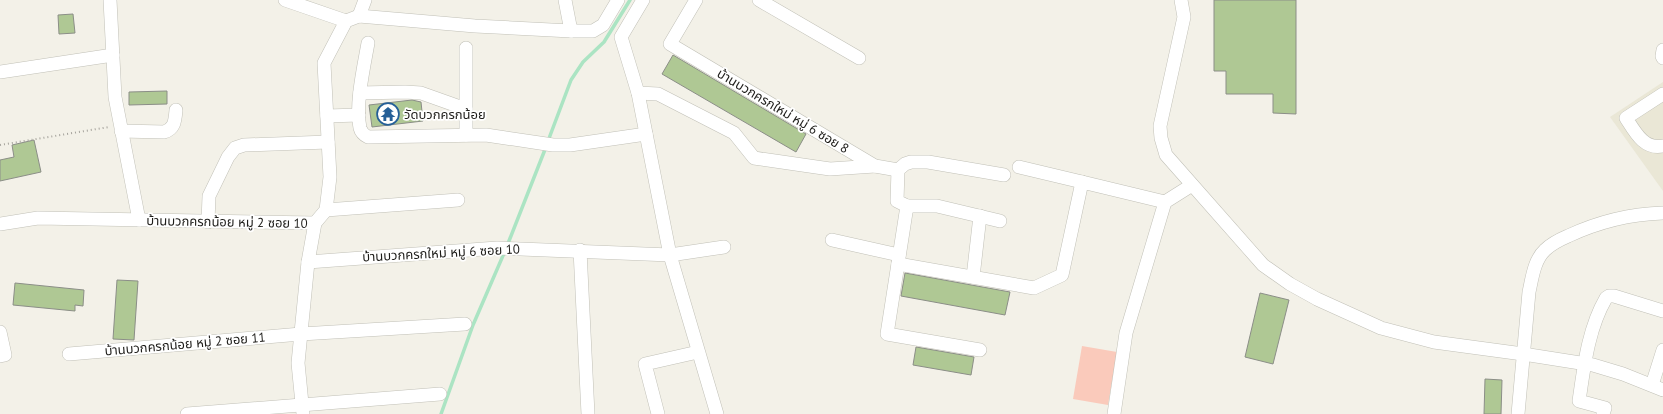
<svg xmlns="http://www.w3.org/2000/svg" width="1663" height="414" viewBox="0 0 1663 414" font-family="'PT Sans','Noto Sans Thai',sans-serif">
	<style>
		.built { fill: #eae7d6 }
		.green { fill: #facabb }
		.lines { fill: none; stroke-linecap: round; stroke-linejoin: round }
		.stream { stroke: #abe4c3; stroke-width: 3.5 }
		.building { fill: #afc894; stroke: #8b8e87 }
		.minor-casing { stroke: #c1c0b7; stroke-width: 14 }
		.path { stroke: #a5a39c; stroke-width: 2; stroke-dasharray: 1 3; stroke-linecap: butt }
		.minor { stroke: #fff; stroke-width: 13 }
		.labels { text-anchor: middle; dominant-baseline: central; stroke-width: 3.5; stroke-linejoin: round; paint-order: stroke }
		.street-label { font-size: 13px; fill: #1d1c19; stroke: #fff }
		.poi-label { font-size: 13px; fill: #1d1c19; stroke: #fff; text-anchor: start }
	</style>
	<rect width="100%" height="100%" fill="#f3f1e8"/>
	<polygon class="built" points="1663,82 1663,191 1610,117"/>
	<polygon class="green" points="1082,346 1117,352 1108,405 1073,399"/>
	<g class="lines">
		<g class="stream">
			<polyline points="548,141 571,80 583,62 604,42 630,0"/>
			<polyline points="507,246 546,147"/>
			<polyline points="441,414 473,325 505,251"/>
		</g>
	</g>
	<g class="building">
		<polygon points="1214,0 1296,0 1296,114 1273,113 1273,94 1226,94 1226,71 1214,71"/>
		<polygon points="73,14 75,33 59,34 58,15"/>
		<polygon points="673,55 806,134 796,152 662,74"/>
		<polygon points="167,91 167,104 129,105 129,92"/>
		<polygon points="412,100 421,102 423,121 372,127 369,105"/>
		<polygon points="34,140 41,172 0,181 0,160 14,157 12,145"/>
		<polygon points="905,273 1010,292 1005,315 901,296"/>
		<polygon points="117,280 138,281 134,340 113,339"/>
		<polygon points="15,283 84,290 83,306 75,305 75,311 13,305"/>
		<polygon points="1260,293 1289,300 1273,364 1245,357"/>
		<polygon points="916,347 974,357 971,375 913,365"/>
		<polygon points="1485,379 1502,380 1501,414 1484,414"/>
	</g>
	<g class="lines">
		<g class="minor-casing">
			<g id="minor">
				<polyline points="110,0 115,97 139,220"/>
				<polyline points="285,0 346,21"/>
				<polyline points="565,0 571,31"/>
				<polyline points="643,0 621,37 638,93 670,255 717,414"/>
				<polyline points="696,0 670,44 875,166 898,170"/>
				<polyline points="759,0 859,58"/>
				<polyline points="1181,0 1184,17 1160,126 1161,138 1166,155 1263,265 1290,284 1317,299 1381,328 1434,342 1523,354 1593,365 1623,374 1663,390"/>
				<polyline points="359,16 365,0"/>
				<path d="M368,43C364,66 355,105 360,128C361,132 364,135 368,137L486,135L553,145H570L646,134"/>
				<polyline points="1663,50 1662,56 1663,58"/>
				<polyline points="0,72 113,55"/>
				<polyline points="360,93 405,92 421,93 466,109"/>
				<polyline points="638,93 658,94 734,133 754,158 830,169 875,166"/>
				<path d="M1663,94L1626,118C1635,132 1644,150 1663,146"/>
				<polyline points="327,116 359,115"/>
				<path d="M121,131L164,132C175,129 175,120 176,110"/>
				<polyline points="466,135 466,48"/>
				<polyline points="1019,167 1082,182"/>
				<polyline points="907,206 937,206 1000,221"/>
				<polyline points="326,210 458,200"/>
				<polyline points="208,222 209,196 228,157 235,148 244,145 328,142"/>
				<polyline points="0,224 38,218 315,223"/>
				<polyline points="832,240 899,255"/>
				<polyline points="580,250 588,414"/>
				<polyline points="308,262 497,248 670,255 724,247"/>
				<polyline points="898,264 1034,288 1062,275 1082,182 1165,202 1192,185"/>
				<polyline points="973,277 980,216"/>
				<polyline points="0,332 5,355 0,356"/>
				<polyline points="980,350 887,334 907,206 897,201 898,170 905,164 911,162 928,162 1004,175"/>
				<polyline points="69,354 301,334 465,324"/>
				<polyline points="1652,385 1663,350"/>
				<polyline points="187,414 440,394"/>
				<polyline points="303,414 298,363 308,262 315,223 326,210 330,177 324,63 346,21 359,16 475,26 571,31 593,31 603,25 618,0"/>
				<polyline points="658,414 645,364 698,352"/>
				<polyline points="1114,414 1126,333 1165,202"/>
				<path d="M1518,414L1529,292C1532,279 1534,260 1545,250C1551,244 1561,239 1568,236C1598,222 1630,214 1663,213"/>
				<path d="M1603,414L1605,408L1579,401C1584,367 1588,329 1606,298L1609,296H1614L1663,311"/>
			</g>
		</g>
		<polyline class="path" points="0,145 109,127"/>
		<use href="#minor" class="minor"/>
	</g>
	<defs>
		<g id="temple-ring" transform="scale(1.15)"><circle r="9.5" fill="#fff" stroke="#255f97" stroke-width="1.5"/><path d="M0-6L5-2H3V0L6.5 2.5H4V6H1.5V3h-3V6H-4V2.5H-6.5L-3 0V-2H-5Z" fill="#255f97"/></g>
	</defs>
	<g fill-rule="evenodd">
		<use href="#temple-ring" x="388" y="114"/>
	</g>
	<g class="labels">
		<g class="street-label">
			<text transform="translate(783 111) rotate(31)">บ้านบวกครกใหม่ หมู่ 6 ซอย 8</text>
			<text transform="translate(227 222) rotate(1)">บ้านบวกครกน้อย หมู่ 2 ซอย 10</text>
			<text transform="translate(441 253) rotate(-3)">บ้านบวกครกใหม่ หมู่ 6 ซอย 10</text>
			<text transform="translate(185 344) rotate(-5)">บ้านบวกครกน้อย หมู่ 2 ซอย 11</text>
		</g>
		<g class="poi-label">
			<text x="404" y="114">วัดบวกครกน้อย</text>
		</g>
	</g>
</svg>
